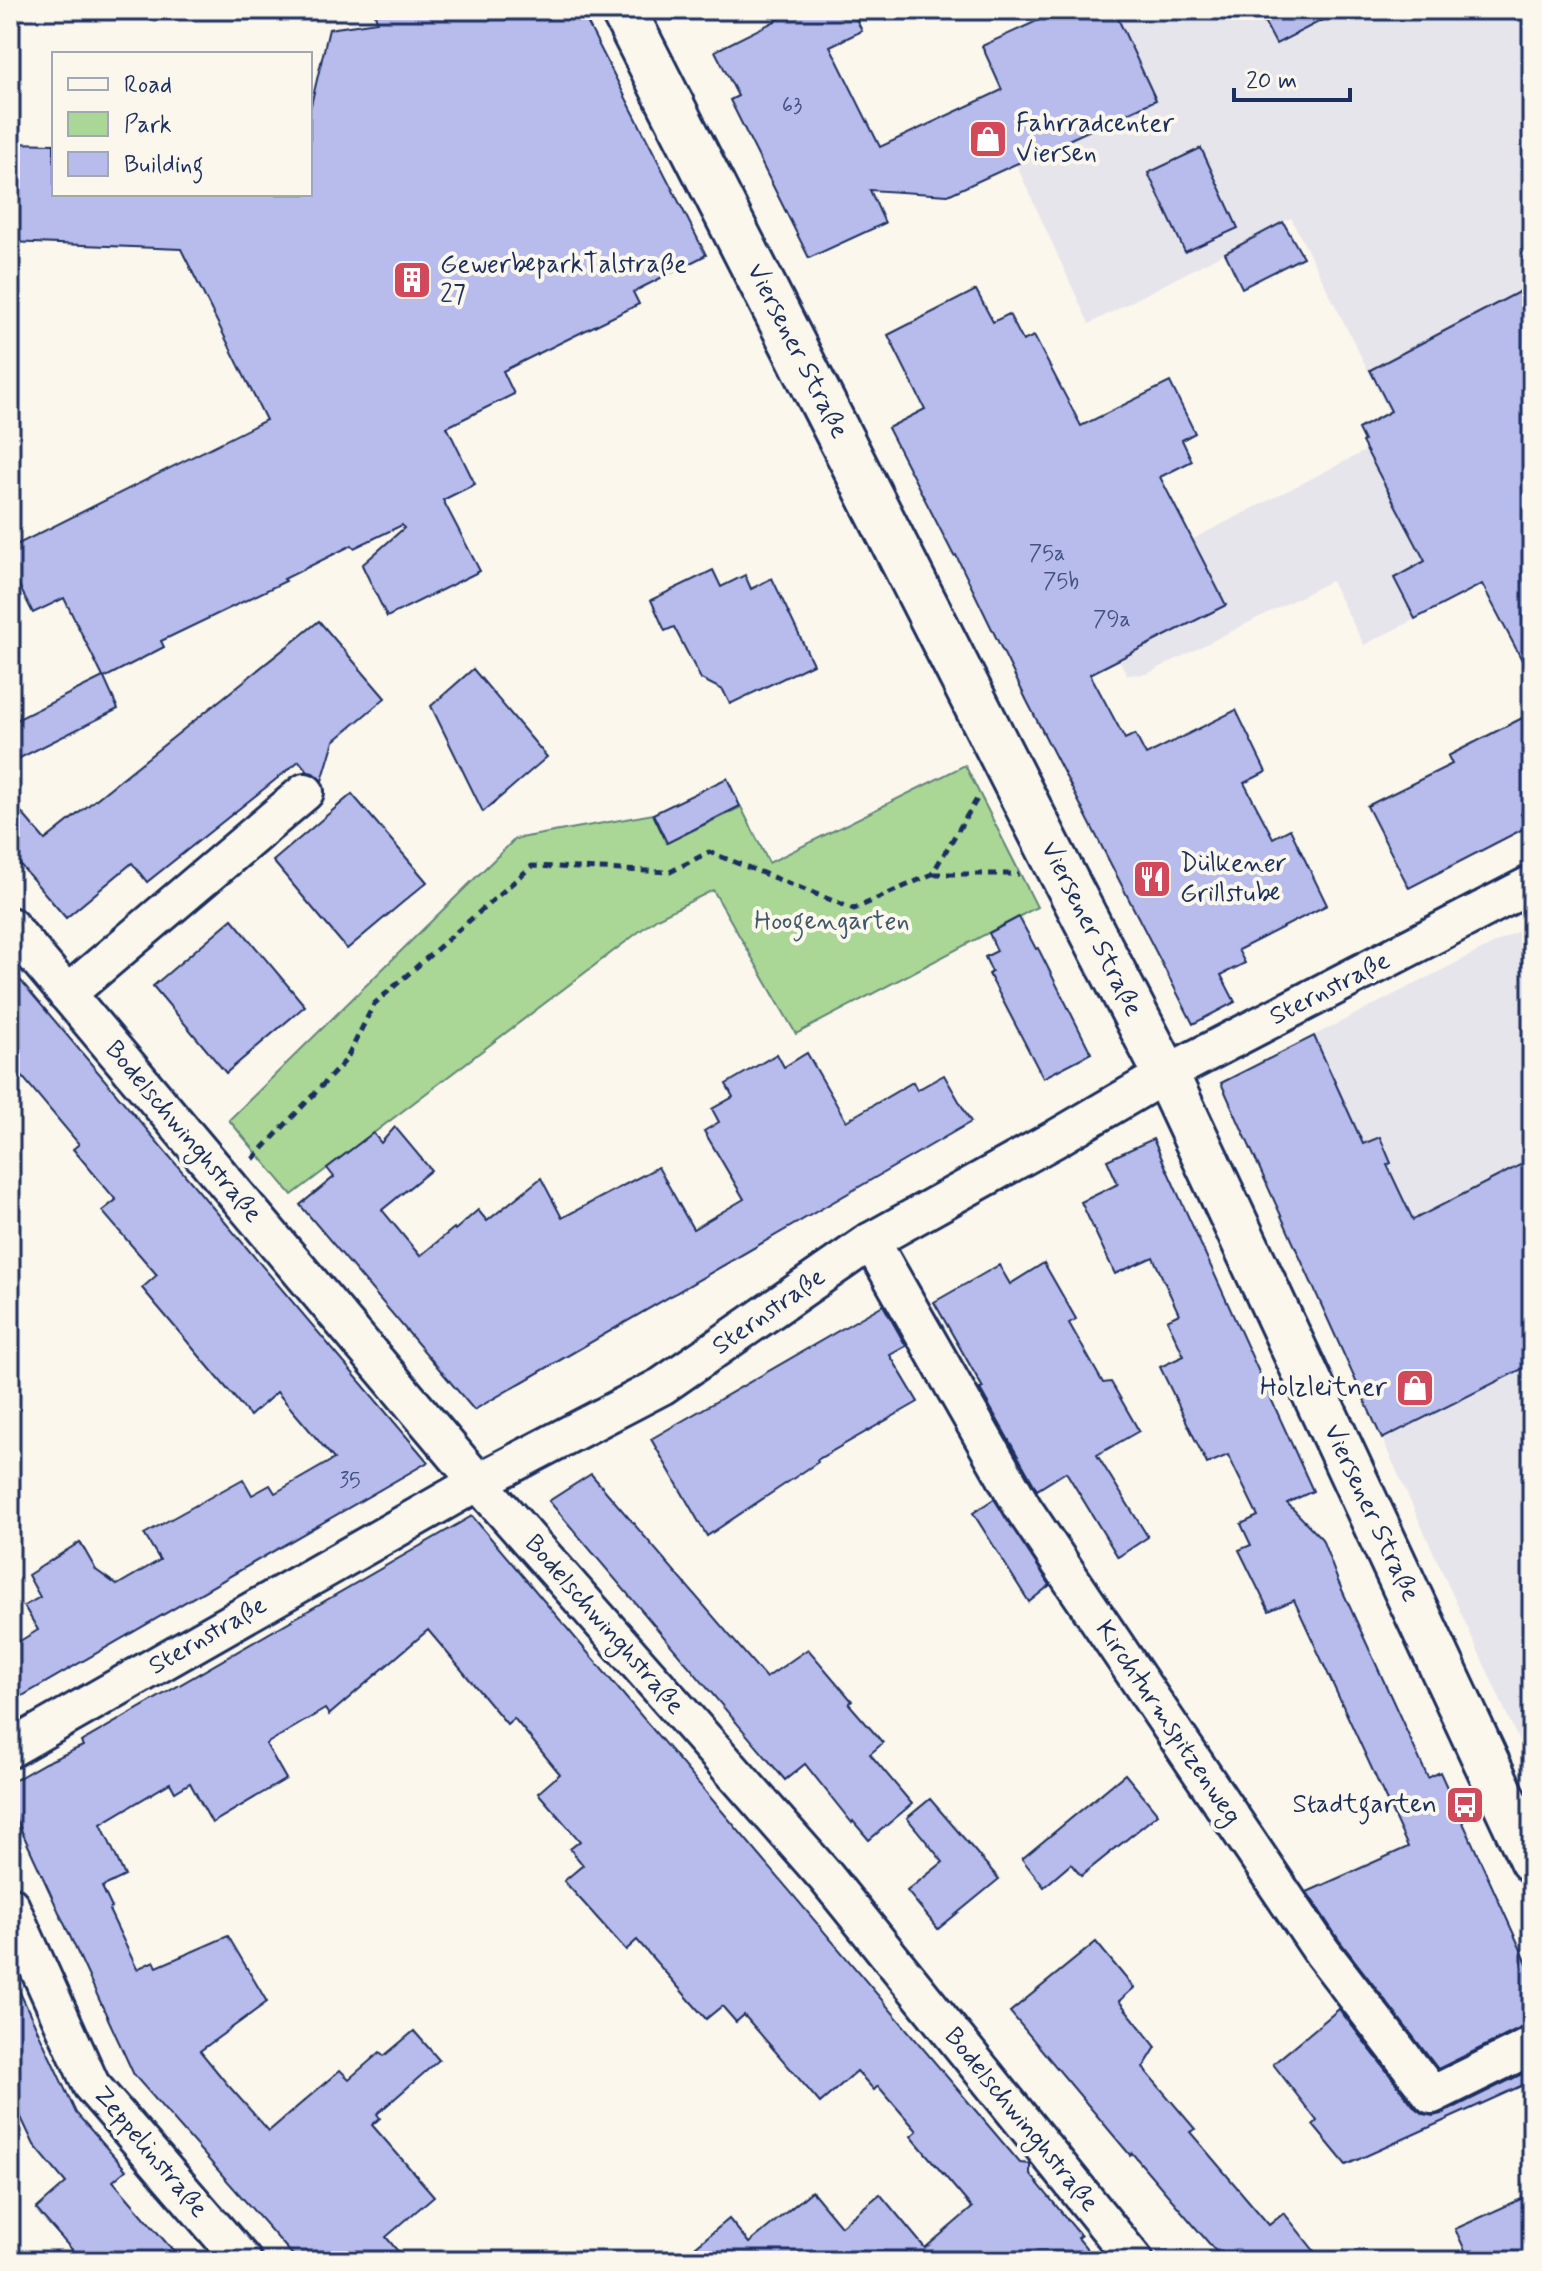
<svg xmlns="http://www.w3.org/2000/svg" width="1542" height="2271" viewBox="0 0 1542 2271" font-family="Mynerve,sans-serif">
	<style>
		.built { fill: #e7e5ec }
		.green { fill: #aad796; stroke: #62837a; stroke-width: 2 }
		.building { fill: #b7bced; stroke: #1b2f5e; stroke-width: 2 }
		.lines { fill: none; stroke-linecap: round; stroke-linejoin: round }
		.minor-casing { stroke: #1b2f5e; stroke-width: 42 }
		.secondary-casing { stroke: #1b2f5e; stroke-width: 50 }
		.path { stroke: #1b2f5e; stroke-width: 5; stroke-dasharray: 8 6; stroke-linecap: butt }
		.minor { stroke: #fbf7ec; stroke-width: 36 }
		.secondary { stroke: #fbf7ec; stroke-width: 44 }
		.labels { text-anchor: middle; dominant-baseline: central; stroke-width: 8; stroke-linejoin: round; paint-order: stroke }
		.number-label { font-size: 22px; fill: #425282 }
		.poi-label { font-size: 26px; fill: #1b2f5e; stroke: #fbf7ec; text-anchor: start }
		.street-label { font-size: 26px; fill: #1b2f5e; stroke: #fbf7ec }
		.park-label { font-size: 26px; fill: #3f596c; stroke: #fbf7ec }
	</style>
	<rect width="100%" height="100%" fill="#fbf7ec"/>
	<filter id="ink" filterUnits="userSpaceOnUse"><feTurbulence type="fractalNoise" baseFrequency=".0125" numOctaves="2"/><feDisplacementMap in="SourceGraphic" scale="16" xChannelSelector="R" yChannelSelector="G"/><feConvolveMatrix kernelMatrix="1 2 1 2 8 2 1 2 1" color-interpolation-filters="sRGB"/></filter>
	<g filter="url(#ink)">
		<g class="built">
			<polygon points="1114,10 1532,10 1532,664 1526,667 1482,585 1364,645 1331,581 1147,674 1127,675 1119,659 1225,605 1193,539 1402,432 1391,411 1389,412 1291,218 1089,324 1016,164 1156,100"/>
			<polygon points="1532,924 1532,1756 1527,1759 1221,1083"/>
		</g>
		<polygon class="green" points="965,765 1037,907 796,1034 713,890 657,918 292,1195 229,1120 515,839 653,814 667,843 741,807 769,863"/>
		<g class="building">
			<polygon points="374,10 581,10 706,255 633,292 639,304 503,371 514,394 447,427 475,484 443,500 480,571 387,617 362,565 404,528 402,525 354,548 352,545 284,579 286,581 161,641 164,647 104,678 118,709 10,763 10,723 103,677 64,598 33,613 10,568 10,548 266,420 181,249 10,242 10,143 54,144 54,194 310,194 310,109 329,29 377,22"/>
			<polygon points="797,10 852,10 862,31 830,46 880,147 1002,90 982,46 1061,10 1114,10 1156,100 948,195 870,190 885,223 809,258 730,100 738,96 715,51"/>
			<polygon points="1258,10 1342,10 1276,44"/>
			<polygon points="1201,148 1238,228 1185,252 1148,173"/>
			<polygon points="1283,222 1303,257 1242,288 1225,253"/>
			<polygon points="1532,285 1532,679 1482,584 1415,619 1394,578 1425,561 1362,442 1364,441 1358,429 1391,411 1370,370"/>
			<polygon points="976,290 993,322 1009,314 1023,341 1034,336 1081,426 1170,382 1195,433 1182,440 1192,461 1160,477 1226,605 1090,674 1125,739 1135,734 1146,755 1236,710 1266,772 1244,783 1273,838 1290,829 1327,905 1238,950 1245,963 1221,975 1235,1002 1193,1024 1027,701 956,555 954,556 888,428 925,409 888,335"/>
			<polygon points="713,570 721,587 745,575 751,589 772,578 813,664 730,704 723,690 701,679 674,627 665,631 651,600"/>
			<polygon points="319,621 385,698 334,741 322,781 313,773 308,772 299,761 147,882 132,863 66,918 10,853 10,799 45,840"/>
			<polygon points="473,669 547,757 483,812 431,706"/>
			<polygon points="1532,713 1532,809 1521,814 1527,827 1409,888 1367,806 1452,764 1448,756"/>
			<polygon points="727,778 740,806 667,843 653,814"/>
			<polygon points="352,794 427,882 347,949 273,861"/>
			<polygon points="1019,917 1036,949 1038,948 1091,1053 1043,1078 989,974 992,972 985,957 997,951 989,933"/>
			<polygon points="232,919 305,1006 226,1073 153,986"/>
			<polygon points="10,968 428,1462 10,1703 10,1647 38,1630 24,1606 40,1597 28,1575 80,1542 96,1570 117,1585 160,1560 144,1534 243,1479 252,1495 270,1485 275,1493 334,1459 277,1392 250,1416 142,1288 157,1275 102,1211 116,1200 73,1149 79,1144 10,1062"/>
			<polygon points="1314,1036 1363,1144 1380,1137 1391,1163 1387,1165 1413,1220 1532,1159 1532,1364 1382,1439 1221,1083"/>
			<polygon points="807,1053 846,1121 913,1082 917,1090 944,1075 971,1122 474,1410 300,1205 334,1177 327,1168 373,1133 381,1143 395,1127 431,1170 382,1210 420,1256 454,1228 455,1230 478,1210 487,1221 541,1178 562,1218 658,1167 693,1229 744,1199 704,1131 719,1122 712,1109 733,1097 726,1084 777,1054 784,1067"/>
			<polygon points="1153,1139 1313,1491 1287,1503 1322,1539 1338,1581 1428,1778 1440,1772 1532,1974 1532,2025 1523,2027 1438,2069 1339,1940 1307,1892 1408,1847 1294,1600 1269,1611 1239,1550 1251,1545 1241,1524 1258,1516 1228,1455 1207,1464 1160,1367 1184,1356 1167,1320 1179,1314 1153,1257 1115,1274 1081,1202 1118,1184 1107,1160"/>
			<polygon points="1044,1263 1076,1319 1069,1323 1103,1383 1111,1382 1139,1431 1097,1455 1148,1537 1118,1557 1066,1472 1037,1490 980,1389 983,1388 934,1302 999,1265 1010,1284"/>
			<polygon points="883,1305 906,1346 890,1355 918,1402 817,1460 818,1462 707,1536 651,1439"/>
			<polygon points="591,1474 766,1678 808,1649 852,1701 849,1704 883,1743 870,1754 912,1804 869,1840 853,1821 852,1823 805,1764 785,1780 549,1501"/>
			<polygon points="994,1499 1050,1585 1029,1602 973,1513"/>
			<polygon points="472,1516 1020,2163 1030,2164 1030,2174 1081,2236 1078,2238 1097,2261 678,2261 729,2219 749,2243 812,2191 841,2226 880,2194 925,2248 972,2208 911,2136 917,2131 878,2086 874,2090 857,2071 820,2103 744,2015 736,2022 722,2006 706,2019 637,1940 626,1950 564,1881 583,1865 570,1849 580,1841 538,1793 560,1774 514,1718 507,1724 428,1630 329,1715 325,1709 266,1744 286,1779 212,1823 190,1783 175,1792 170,1783 101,1824 125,1876 102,1887 112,1908 109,1910 137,1969 154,1961 157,1967 228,1936 267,2002 200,2051 227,2084 269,2131 340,2070 349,2079 380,2052 384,2056 414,2031 439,2060 377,2114 380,2118 372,2125 434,2196 386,2237 406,2261 298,2261 134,2075 10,1806 10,1783 45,1763 83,1746 81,1742"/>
			<polygon points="1125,1774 1158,1814 1081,1876 1071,1864 1044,1887 1022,1859"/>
			<polygon points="930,1799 999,1879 938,1929 907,1891 943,1862 907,1818"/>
			<polygon points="1096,1942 1134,1988 1119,2001 1156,2047 1143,2068 1195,2129 1190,2132 1269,2225 1284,2213 1322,2261 1224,2261 1132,2153 1130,2155 1010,2012"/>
			<polygon points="10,1971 76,2113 126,2170 113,2181 182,2261 82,2261 36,2209 66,2183 34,2145 10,2094"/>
			<polygon points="1339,2009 1415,2108 1423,2114 1433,2116 1441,2114 1532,2069 1532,2081 1346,2165 1313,2125 1317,2121 1273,2064"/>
			<polygon points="1532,2194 1532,2261 1470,2261 1455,2229"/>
		</g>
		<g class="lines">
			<g class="minor-casing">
				<g id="minor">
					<polyline points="10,926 478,1482 825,1876 1135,2261"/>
					<polyline points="67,994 305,792"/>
					<polyline points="871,1241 1023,1508 1322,1952 1432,2095 1532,2046"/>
					<polyline points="10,1749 478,1482 662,1386 871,1241 1055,1139 1166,1074 1532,884"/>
					<polyline points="10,1905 91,2085 243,2261"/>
				</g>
			</g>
			<g class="secondary-casing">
				<polyline id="secondary" points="623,10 1055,860 1166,1074 1532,1860"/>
			</g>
			<g class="path">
				<polyline points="933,874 1019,874"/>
				<polyline points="253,1159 346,1060 374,1004 532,866 670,872 709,852 854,909 932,874 977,799"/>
			</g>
			<use href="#minor" class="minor"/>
			<use href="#secondary" class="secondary"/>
		</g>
	</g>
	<defs>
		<g id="shop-square" transform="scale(2)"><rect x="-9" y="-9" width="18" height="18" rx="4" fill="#d1495b" stroke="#fbf7ec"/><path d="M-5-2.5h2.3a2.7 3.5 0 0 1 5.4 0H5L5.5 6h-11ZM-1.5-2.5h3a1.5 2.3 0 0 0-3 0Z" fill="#fff"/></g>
		<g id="building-square" transform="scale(2)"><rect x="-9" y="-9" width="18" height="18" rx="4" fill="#d1495b" stroke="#fbf7ec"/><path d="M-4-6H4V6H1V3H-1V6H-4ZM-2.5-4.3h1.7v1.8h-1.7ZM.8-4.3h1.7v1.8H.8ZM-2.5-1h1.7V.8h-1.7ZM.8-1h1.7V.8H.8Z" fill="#fff"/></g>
		<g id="restaurant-square" transform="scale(2)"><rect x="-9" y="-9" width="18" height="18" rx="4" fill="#d1495b" stroke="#fbf7ec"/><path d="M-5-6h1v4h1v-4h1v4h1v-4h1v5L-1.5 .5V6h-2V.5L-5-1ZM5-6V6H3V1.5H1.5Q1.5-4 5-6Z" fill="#fff"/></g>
		<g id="bus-square" transform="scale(2)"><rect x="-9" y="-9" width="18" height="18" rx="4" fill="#d1495b" stroke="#fbf7ec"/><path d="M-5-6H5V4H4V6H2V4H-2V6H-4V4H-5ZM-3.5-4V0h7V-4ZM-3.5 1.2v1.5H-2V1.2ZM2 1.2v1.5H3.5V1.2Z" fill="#fff"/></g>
	</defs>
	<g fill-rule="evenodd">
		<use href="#shop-square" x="988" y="139"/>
		<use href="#building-square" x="412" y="280"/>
		<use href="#restaurant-square" x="1152" y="879"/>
		<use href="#shop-square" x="1415" y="1388"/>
		<use href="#bus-square" x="1465" y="1805"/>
	</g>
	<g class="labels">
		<g class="number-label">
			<text x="792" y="106">63</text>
			<text x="1047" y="554">75a</text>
			<text x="1061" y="582">75b</text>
			<text x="1112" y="620">79a</text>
			<text x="350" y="1481">35</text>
		</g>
		<g class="poi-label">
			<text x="1016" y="124">Fahrradcenter<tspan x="1016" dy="30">Viersen</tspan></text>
			<text x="440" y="265">GewerbeparkTalstraße<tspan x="440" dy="30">27</tspan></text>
			<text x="1180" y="864">Dülkener<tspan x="1180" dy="30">Grillstube</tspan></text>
			<text x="1387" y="1388" text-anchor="end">Holzleitner</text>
			<text x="1437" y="1805" text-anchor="end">Stadtgarten</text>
		</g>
		<g class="street-label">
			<text transform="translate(797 351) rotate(63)">Viersener Straße</text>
			<text transform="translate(1091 929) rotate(63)">Viersener Straße</text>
			<text transform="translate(1330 989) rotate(-27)">Sternstraße</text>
			<text transform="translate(183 1132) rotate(50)">Bodelschwinghstraße</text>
			<text transform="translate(769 1312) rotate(-35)">Sternstraße</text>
			<text transform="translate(1371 1513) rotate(65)">Viersener Straße</text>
			<text transform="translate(604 1625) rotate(49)">Bodelschwinghstraße</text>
			<text transform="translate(208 1636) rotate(-30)">Sternstraße</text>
			<text transform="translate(1168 1723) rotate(56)">Kirchturmspitzenweg</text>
			<text transform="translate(1021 2120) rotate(51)">Bodelschwinghstraße</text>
			<text transform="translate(150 2152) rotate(50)">Zeppelinstraße</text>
		</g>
		<g class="park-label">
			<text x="832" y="922">Hoogengarten</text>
		</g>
	</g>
	<rect width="1542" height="2271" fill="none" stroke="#fbf7ec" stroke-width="40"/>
	<rect x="20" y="20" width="1502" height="2231" fill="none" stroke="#1b2f5e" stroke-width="3" filter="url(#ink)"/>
	<rect x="52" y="52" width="260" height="144" fill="#fbf7ec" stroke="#a1a7b3" stroke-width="2"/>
	<rect x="68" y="78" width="40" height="12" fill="#fbf7ec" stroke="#a1a7b3" stroke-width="2"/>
	<text x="124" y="92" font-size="24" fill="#1b2f5e">Road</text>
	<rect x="68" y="112" width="40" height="24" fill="#aad796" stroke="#a1a7b3" stroke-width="2"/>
	<text x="124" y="132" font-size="24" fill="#1b2f5e">Park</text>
	<rect x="68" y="152" width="40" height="24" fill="#b7bced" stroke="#a1a7b3" stroke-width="2"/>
	<text x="124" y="172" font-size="24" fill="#1b2f5e">Building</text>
	<path d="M1234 88v12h116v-12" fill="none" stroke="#1b2f5e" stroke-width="4"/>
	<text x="1246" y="88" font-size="24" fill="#1b2f5e" stroke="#fbf7ec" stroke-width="6" paint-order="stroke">20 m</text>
</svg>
